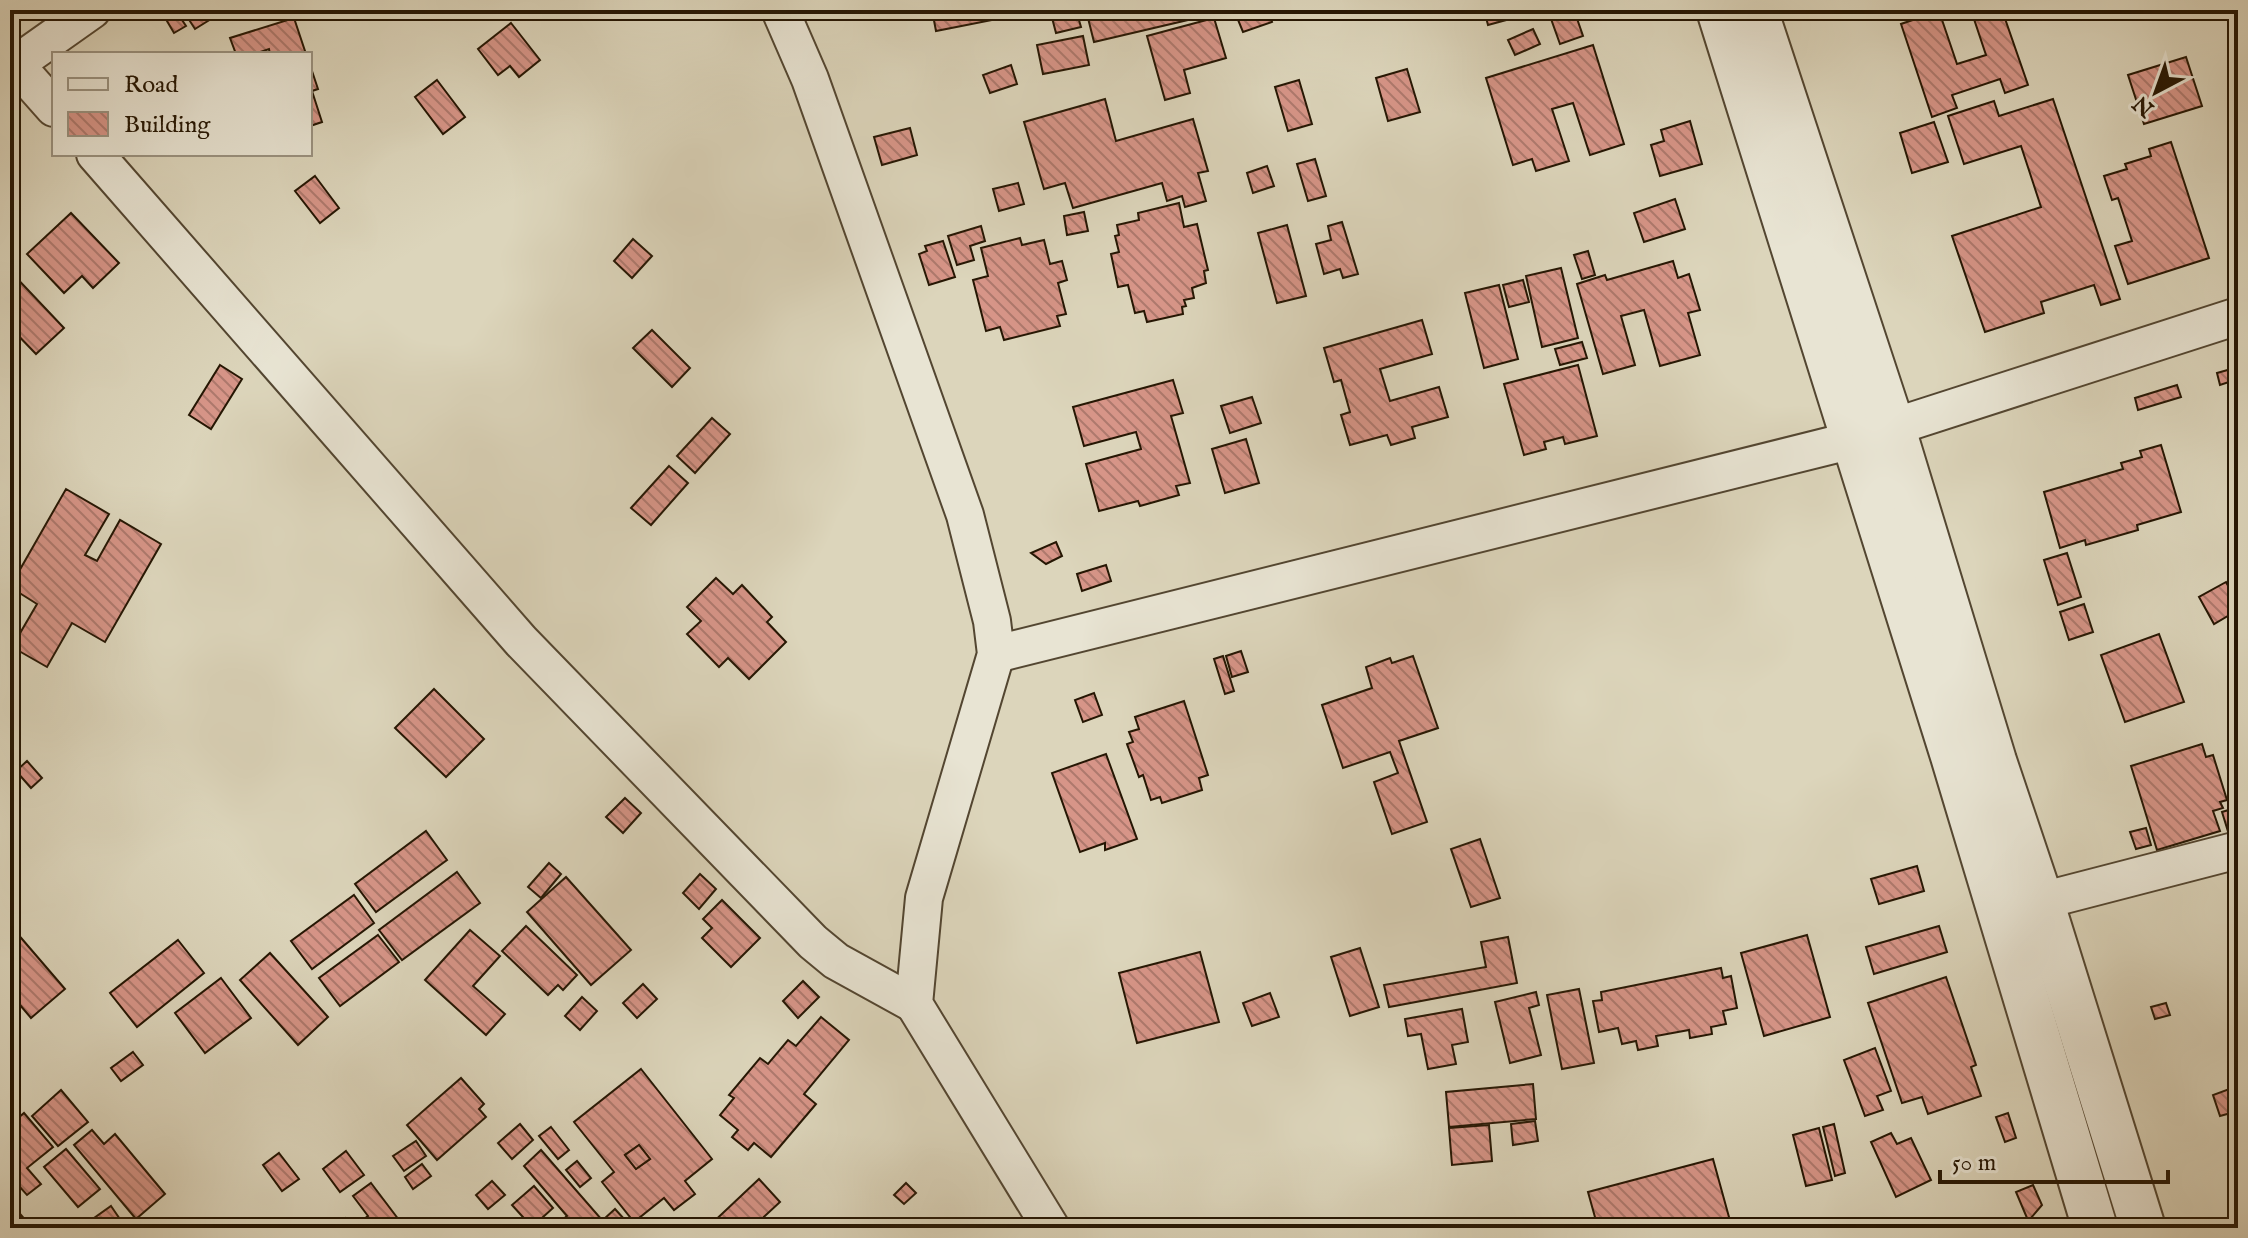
<svg xmlns="http://www.w3.org/2000/svg" width="2248" height="1238" viewBox="0 0 2248 1238" font-family="'IM FELL English',serif">
	<style>
		.building { fill: url(#building-back-hatch); stroke: #251603; stroke-width: 2; fill-rule: evenodd }
		.lines { fill: none; stroke-linecap: round; stroke-linejoin: round }
		.minor-casing { stroke: #534631; stroke-width: 40 }
		.tertiary-casing { stroke: #534631; stroke-width: 48 }
		.minor { stroke: #e8e4d3; stroke-width: 36 }
		.tertiary { stroke: #e8e4d3; stroke-width: 44 }
	</style>
	<defs>
		<pattern id="building-back-hatch" width="6" height="6" patternUnits="userSpaceOnUse" patternTransform="scale(2)"><rect width="6" height="6" fill="#d79588"/><path d="M-1 5l2 2M0 0l6 6M5-1l2 2" fill="none" stroke="#ae796d"/></pattern>
	</defs>
	<rect width="100%" height="100%" fill="#dcd5bb"/>
	<filter id="stains"><feTurbulence type="fractalNoise" baseFrequency=".0025" numOctaves="4"/><feColorMatrix values="0 0 0 0 .2 0 0 0 0 .09 0 0 0 0 .02 0 0 0 .5 -.17"/></filter>
	<radialGradient id="worn" r=".72"><stop offset=".6" stop-color="#630" stop-opacity="0"/><stop offset="1" stop-color="#630" stop-opacity=".3"/></radialGradient>
	<g class="building">
		<polygon points="186,10 204,10 211,19 195,29 184,12"/>
		<polygon points="932,10 990,10 992,20 936,31"/>
		<polygon points="1050,10 1076,10 1081,27 1056,33"/>
		<polygon points="1120,10 1221,10 1222,12 1094,42 1088,18"/>
		<polygon points="1234,10 1268,10 1272,22 1243,32"/>
		<polygon points="1484,10 1543,10 1488,25"/>
		<polygon points="1566,10 1574,10 1583,36 1560,44 1550,16"/>
		<polygon points="1980,10 2002,10 2028,85 2005,93 2000,79 1952,95 1957,108 1932,117 1901,24 1939,11 1957,64 1986,55 1972,13"/>
		<polygon points="178,14 186,26 174,33 167,21"/>
		<polygon points="294,18 306,54 270,54 269,49 254,54 236,54 230,38"/>
		<polygon points="1214,18 1226,58 1184,70 1190,93 1165,100 1147,36"/>
		<polygon points="511,23 540,60 519,77 510,66 498,75 478,49"/>
		<polygon points="1533,29 1540,44 1515,55 1508,40"/>
		<polygon points="1083,36 1089,65 1043,74 1037,45"/>
		<polygon points="1593,45 1624,144 1590,155 1573,103 1552,109 1569,161 1536,171 1532,159 1513,165 1486,78"/>
		<polygon points="2186,57 2202,106 2144,124 2128,75"/>
		<polygon points="310,65 318,89 312,91 322,122 310,126"/>
		<polygon points="1011,65 1017,84 990,93 983,75"/>
		<polygon points="1407,69 1420,112 1388,121 1376,78"/>
		<polygon points="437,80 465,117 443,134 415,97"/>
		<polygon points="1299,80 1312,124 1288,131 1275,87"/>
		<polygon points="1105,99 1116,141 1193,119 1208,171 1198,173 1206,201 1185,207 1182,196 1167,201 1162,183 1073,208 1065,183 1044,189 1024,122"/>
		<polygon points="2053,99 2120,299 2101,305 2094,285 2041,302 2044,313 1985,332 1952,236 2041,207 2021,146 1964,164 1948,116 1994,101 1999,116"/>
		<polygon points="1690,121 1702,164 1660,176 1651,145 1664,141 1661,130"/>
		<polygon points="1934,122 1948,162 1912,173 1900,133"/>
		<polygon points="910,128 917,155 882,165 874,137"/>
		<polygon points="2171,142 2209,258 2128,284 2115,246 2132,241 2118,198 2112,200 2104,176 2127,169 2125,164 2151,156 2149,149"/>
		<polygon points="1315,159 1326,196 1308,201 1297,164"/>
		<polygon points="1267,166 1274,186 1253,193 1247,173"/>
		<polygon points="315,176 339,208 320,223 295,191"/>
		<polygon points="1018,183 1024,204 999,211 993,189"/>
		<polygon points="1675,199 1685,229 1644,242 1634,213"/>
		<polygon points="1179,203 1184,227 1197,224 1208,270 1204,271 1206,283 1192,288 1194,298 1184,300 1186,306 1182,307 1183,314 1147,322 1144,311 1135,313 1128,285 1118,287 1111,254 1119,252 1115,236 1119,235 1117,225 1139,220 1138,213"/>
		<polygon points="1084,212 1088,231 1067,235 1064,216"/>
		<polygon points="71,213 119,263 93,288 82,276 64,293 27,254"/>
		<polygon points="1342,222 1358,274 1343,278 1340,269 1324,274 1316,244 1331,240 1328,226"/>
		<polygon points="1287,225 1306,296 1277,303 1258,233"/>
		<polygon points="981,226 985,241 970,246 974,260 957,265 948,236"/>
		<polygon points="1020,238 1022,245 1044,240 1050,264 1062,261 1067,280 1058,283 1066,314 1057,316 1060,326 1004,340 1000,327 986,331 973,280 988,276 981,248"/>
		<polygon points="633,239 652,256 632,278 614,261"/>
		<polygon points="943,241 955,277 929,285 919,254 927,251 925,246"/>
		<polygon points="1588,251 1595,275 1582,279 1574,255"/>
		<polygon points="1673,261 1678,278 1689,274 1700,310 1688,313 1700,355 1660,366 1644,310 1621,316 1635,365 1603,374 1577,284 1605,275 1607,280"/>
		<polygon points="1561,268 1578,338 1542,347 1526,276"/>
		<polygon points="10,271 64,328 36,354 10,327"/>
		<polygon points="1523,280 1529,302 1509,307 1503,285"/>
		<polygon points="1499,285 1518,359 1484,368 1465,293"/>
		<polygon points="1422,320 1432,354 1380,369 1390,401 1439,387 1448,417 1412,427 1415,438 1391,445 1387,435 1350,445 1341,415 1350,412 1341,380 1334,382 1324,348"/>
		<polygon points="652,330 690,368 672,387 633,348"/>
		<polygon points="1582,342 1587,358 1560,365 1555,349"/>
		<polygon points="220,365 242,379 211,429 189,415"/>
		<polygon points="1578,365 1597,436 1565,444 1563,437 1544,442 1546,449 1524,455 1504,384"/>
		<polygon points="2238,367 2238,379 2220,385 2217,373"/>
		<polygon points="1173,380 1183,413 1171,416 1190,483 1176,486 1179,495 1140,506 1138,501 1099,511 1086,464 1141,449 1136,432 1084,446 1073,407"/>
		<polygon points="2177,385 2181,397 2138,410 2135,398"/>
		<polygon points="1252,397 1261,423 1230,433 1221,406"/>
		<polygon points="712,418 730,434 695,473 677,456"/>
		<polygon points="1246,439 1259,483 1225,493 1212,449"/>
		<polygon points="2161,445 2181,512 2137,525 2138,530 2086,545 2085,540 2060,548 2044,492 2123,469 2121,463 2142,457 2140,451"/>
		<polygon points="669,466 688,483 651,525 631,508"/>
		<polygon points="66,489 109,514 85,555 97,561 120,520 161,544 105,642 72,623 47,667 12,647 37,604 10,587"/>
		<polygon points="1056,542 1062,556 1046,564 1031,553"/>
		<polygon points="2067,553 2081,597 2058,605 2044,560"/>
		<polygon points="1106,565 1111,581 1082,591 1077,574"/>
		<polygon points="716,578 733,594 742,585 772,617 767,622 786,642 749,679 728,658 719,667 687,634 701,621 687,607"/>
		<polygon points="2226,582 2238,604 2238,610 2214,624 2199,597"/>
		<polygon points="2084,604 2093,632 2069,640 2060,612"/>
		<polygon points="2159,634 2184,702 2125,722 2101,655"/>
		<polygon points="1241,651 1248,672 1232,677 1226,656"/>
		<polygon points="1223,656 1234,691 1225,694 1214,659"/>
		<polygon points="1413,656 1438,728 1399,741 1427,822 1392,834 1374,782 1398,773 1390,752 1343,768 1322,705 1372,688 1366,667 1390,658 1392,663"/>
		<polygon points="434,689 484,739 446,777 395,728"/>
		<polygon points="1094,693 1102,715 1083,722 1075,700"/>
		<polygon points="1184,701 1208,775 1199,778 1202,790 1162,803 1160,797 1151,800 1143,775 1139,777 1127,744 1133,742 1129,732 1139,729 1135,717"/>
		<polygon points="2202,744 2206,757 2213,755 2227,800 2220,802 2223,808 2213,811 2220,831 2157,850 2131,766"/>
		<polygon points="1106,754 1137,839 1105,850 1105,843 1080,852 1052,773"/>
		<polygon points="27,761 42,778 31,788 16,771"/>
		<polygon points="625,798 641,813 623,833 606,817"/>
		<polygon points="2238,807 2238,835 2230,838 2222,812"/>
		<polygon points="2146,828 2151,845 2136,849 2130,832"/>
		<polygon points="426,831 447,860 376,912 355,884"/>
		<polygon points="1480,839 1500,898 1471,907 1451,849"/>
		<polygon points="549,863 561,874 541,898 528,887"/>
		<polygon points="1917,866 1924,891 1879,904 1871,879"/>
		<polygon points="457,872 480,903 402,960 379,930"/>
		<polygon points="700,874 716,889 699,909 683,893"/>
		<polygon points="566,877 631,950 591,985 527,912"/>
		<polygon points="354,895 374,923 312,969 291,941"/>
		<polygon points="722,900 760,938 731,967 702,938 712,928 703,919"/>
		<polygon points="10,925 65,989 31,1018 20,1005 10,1013"/>
		<polygon points="526,926 577,975 563,990 558,985 548,995 502,951"/>
		<polygon points="1939,926 1947,952 1874,974 1866,947"/>
		<polygon points="470,930 500,956 473,986 505,1014 486,1035 425,980"/>
		<polygon points="378,935 399,962 340,1006 319,978"/>
		<polygon points="1807,935 1830,1017 1764,1036 1741,953"/>
		<polygon points="1508,937 1517,983 1389,1007 1384,985 1486,967 1481,942"/>
		<polygon points="178,940 204,973 137,1027 110,993"/>
		<polygon points="1360,948 1379,1007 1350,1016 1331,957"/>
		<polygon points="1200,952 1219,1022 1137,1043 1119,973"/>
		<polygon points="270,953 328,1017 298,1045 240,980"/>
		<polygon points="1721,968 1723,978 1731,976 1737,1008 1723,1011 1726,1024 1711,1027 1712,1034 1690,1038 1689,1030 1656,1036 1658,1046 1638,1050 1636,1041 1622,1044 1618,1028 1599,1032 1593,1001 1602,1000 1601,992"/>
		<polygon points="1946,977 1976,1065 1971,1067 1981,1096 1928,1114 1922,1097 1902,1103 1868,1003"/>
		<polygon points="221,978 251,1018 205,1053 175,1013"/>
		<polygon points="803,981 819,997 798,1018 783,1001"/>
		<polygon points="643,984 657,999 637,1018 623,1003"/>
		<polygon points="1579,989 1594,1063 1562,1069 1547,995"/>
		<polygon points="1536,992 1539,1005 1529,1008 1541,1055 1510,1063 1495,1002"/>
		<polygon points="1270,993 1279,1017 1252,1026 1243,1003"/>
		<polygon points="582,997 597,1011 580,1030 565,1016"/>
		<polygon points="2166,1003 2170,1015 2155,1019 2151,1007"/>
		<polygon points="1462,1009 1468,1042 1452,1045 1456,1064 1428,1069 1421,1034 1408,1036 1405,1019"/>
		<polygon points="821,1017 849,1040 804,1094 816,1104 771,1157 754,1143 748,1150 732,1137 738,1130 720,1115 734,1098 729,1095 760,1058 768,1064 788,1040 796,1046"/>
		<polygon points="1875,1048 1891,1091 1877,1096 1883,1110 1865,1116 1844,1060"/>
		<polygon points="133,1052 143,1065 121,1081 111,1068"/>
		<path d="M641,1069L712,1159L685,1181L695,1194L674,1210L664,1198L634,1222L602,1182L614,1172L574,1122ZM639,1145L650,1159L636,1169L625,1155Z"/>
		<polygon points="461,1078 484,1104 479,1109 486,1117 437,1160 407,1125"/>
		<polygon points="1533,1084 1536,1119 1449,1127 1446,1092"/>
		<polygon points="2232,1088 2238,1111 2220,1116 2213,1095"/>
		<polygon points="61,1090 88,1122 58,1146 32,1116"/>
		<polygon points="24,1113 53,1147 27,1168 41,1184 27,1195 10,1176 10,1125"/>
		<polygon points="2008,1113 2016,1138 2005,1142 1996,1117"/>
		<polygon points="1535,1121 1538,1141 1513,1145 1511,1124"/>
		<polygon points="520,1124 533,1140 512,1159 498,1143"/>
		<polygon points="1834,1124 1845,1173 1835,1176 1823,1127"/>
		<polygon points="1489,1125 1492,1161 1452,1165 1449,1128"/>
		<polygon points="551,1127 569,1150 558,1159 539,1136"/>
		<polygon points="1819,1128 1832,1180 1806,1186 1793,1135"/>
		<polygon points="92,1130 104,1144 115,1134 165,1194 136,1219 74,1145"/>
		<polygon points="1891,1133 1897,1144 1911,1138 1931,1180 1896,1197 1871,1142"/>
		<polygon points="416,1141 426,1156 404,1171 393,1156"/>
		<polygon points="639,1145 650,1159 636,1169 625,1155"/>
		<polygon points="66,1149 100,1189 78,1207 44,1167"/>
		<polygon points="541,1150 609,1228 553,1228 567,1216 524,1166"/>
		<polygon points="346,1151 364,1175 340,1192 323,1169"/>
		<polygon points="279,1153 299,1179 282,1191 263,1165"/>
		<polygon points="1713,1159 1732,1228 1598,1228 1588,1192"/>
		<polygon points="577,1161 591,1178 580,1187 566,1170"/>
		<polygon points="422,1164 431,1176 413,1189 405,1177"/>
		<polygon points="759,1179 780,1202 752,1228 707,1228"/>
		<polygon points="492,1181 505,1195 488,1209 476,1195"/>
		<polygon points="371,1183 405,1228 338,1228 336,1224 345,1218 352,1228 368,1216 353,1196"/>
		<polygon points="906,1183 916,1193 904,1204 894,1195"/>
		<polygon points="2033,1185 2042,1205 2031,1218 2027,1218 2016,1192"/>
		<polygon points="534,1186 553,1208 532,1227 512,1205"/>
		<polygon points="10,1202 32,1228 10,1228"/>
		<polygon points="111,1206 126,1228 80,1228"/>
		<polygon points="615,1209 625,1220 617,1228 613,1228 604,1219"/>
	</g>
	<g class="lines">
		<g class="minor-casing">
			<g id="minor">
				<polyline points="780,10 810,79 965,515 992,621 996,654 924,898 914,1004 1051,1228"/>
				<polyline points="15,64 54,108"/>
				<polyline points="10,68 92,10"/>
				<polyline points="95,154 521,641 813,942 836,961 914,1004"/>
				<polyline points="996,654 1853,440 2238,316"/>
				<polyline points="2041,901 2238,850"/>
			</g>
		</g>
		<g class="tertiary-casing">
			<g id="tertiary">
				<polyline points="1719,10 1953,756 2095,1228"/>
				<polyline points="1755,10 1893,429 1994,761 2041,901 2143,1228"/>
			</g>
		</g>
		<use href="#minor" class="minor"/>
		<use href="#tertiary" class="tertiary"/>
	</g>
	<rect width="2248" height="1238" fill="none" stroke="#dcd5bb" stroke-width="40"/>
	<rect x="12" y="12" width="2224" height="1214" fill="none" stroke="#251603" stroke-width="4"/>
	<rect x="20" y="20" width="2208" height="1198" fill="none" stroke="#251603" stroke-width="2"/>
	<rect x="52" y="52" width="260" height="104" fill="#e8e4d3" stroke="#9a9280" stroke-width="2"/>
	<rect x="68" y="78" width="40" height="12" fill="#e8e4d3" stroke="#9a9280" stroke-width="2"/>
	<text x="124" y="92" font-size="24" fill="#251603">Road</text>
	<rect x="68" y="112" width="40" height="24" fill="url(#building-back-hatch)" stroke="#9a9280" stroke-width="2"/>
	<text x="124" y="132" font-size="24" fill="#251603">Building</text>
	<g transform="translate(2156 92) rotate(221)" stroke="#e8e4d3" stroke-width="6" paint-order="stroke">
	<path d="M0-6L14 30L0 20L-14 30Z" fill="#251603"/>
	<text y="-12" font-size="22" font-weight="bold" text-anchor="middle" fill="#251603">N</text>
	</g>
	<path d="M1940 1170v12h228v-12" fill="none" stroke="#251603" stroke-width="4"/>
	<text x="1952" y="1170" font-size="24" fill="#251603" stroke="#e8e4d3" stroke-width="6" paint-order="stroke">50 m</text>
	<rect width="100%" height="100%" filter="url(#stains)"/>
	<rect width="100%" height="100%" fill="url(#worn)"/>
</svg>
